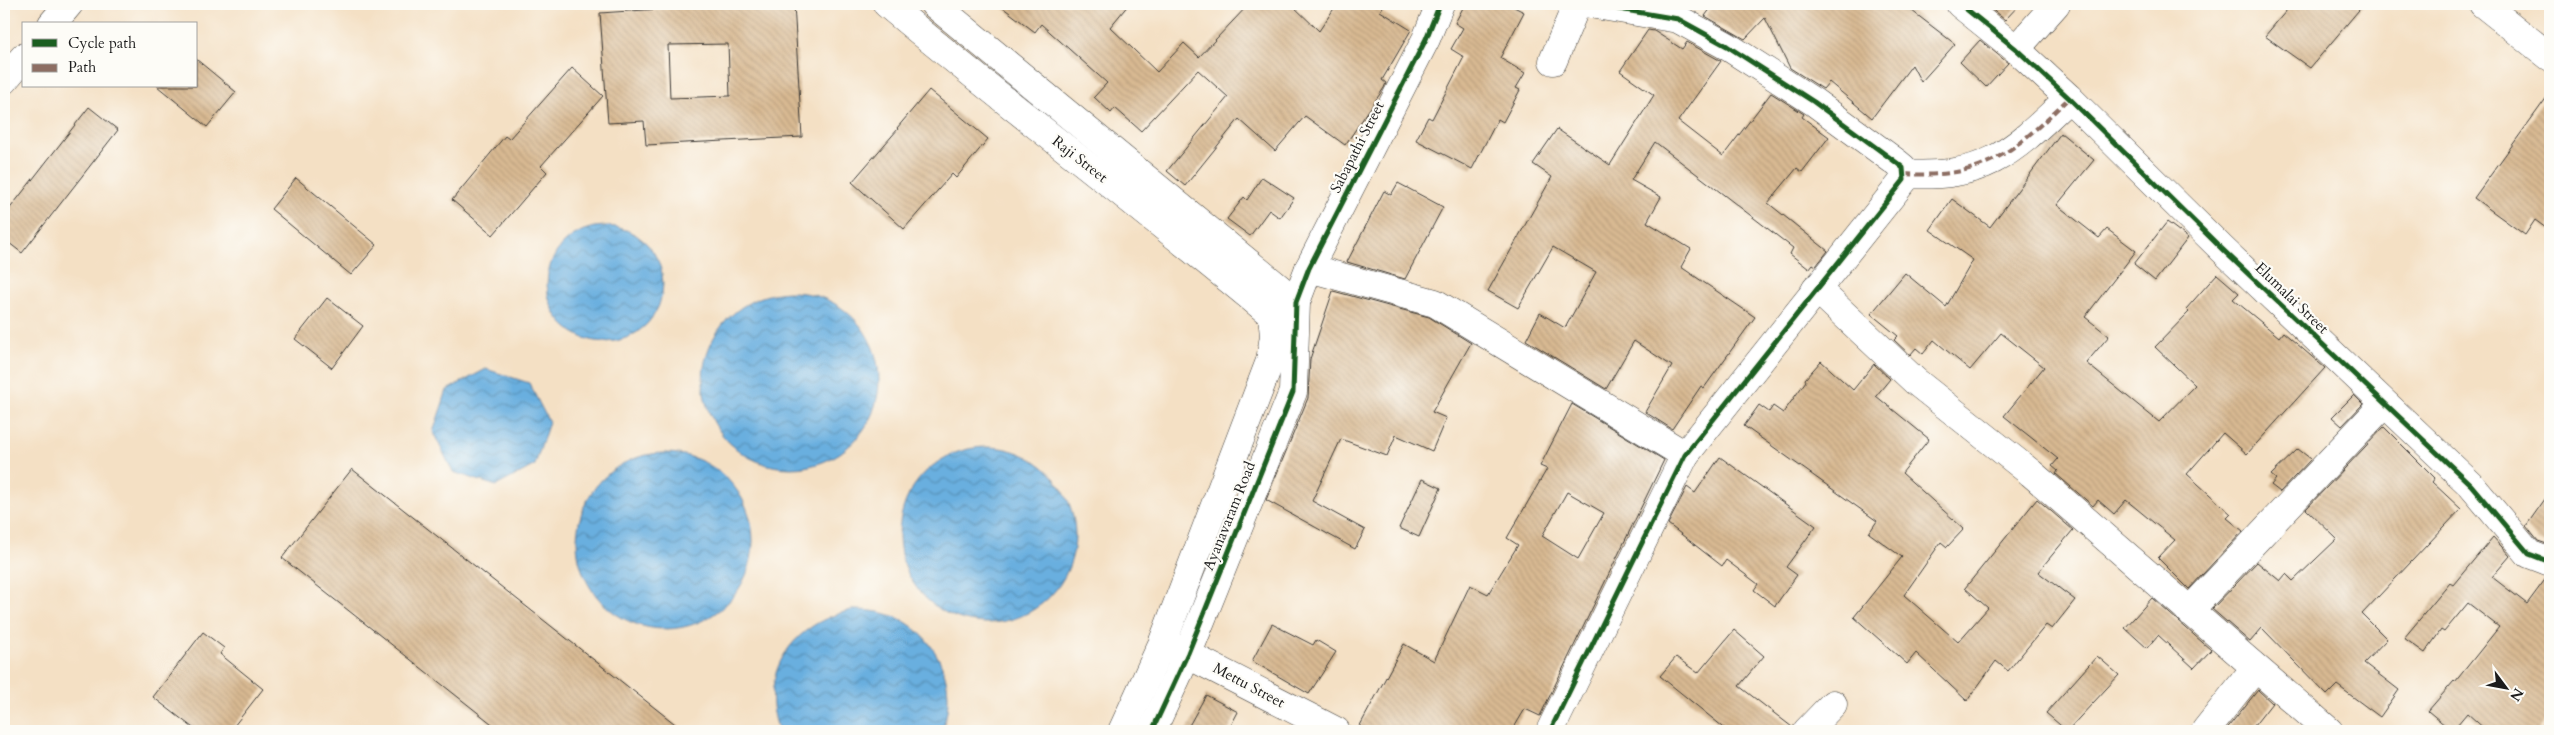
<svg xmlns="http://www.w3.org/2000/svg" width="2554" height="735" viewBox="0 0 2554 735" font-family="Cardo,serif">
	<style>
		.water { fill: url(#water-waves); stroke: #42667e }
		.building { fill: url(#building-back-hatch); fill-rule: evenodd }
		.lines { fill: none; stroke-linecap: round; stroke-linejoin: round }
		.minor-casing { stroke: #3c3935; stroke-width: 29 }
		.minor { stroke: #fff; stroke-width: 28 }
		.quiet { stroke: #8d6e63; stroke-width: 4; stroke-dasharray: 8 4; stroke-linecap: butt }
		.cycleway-casing { stroke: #fdfcf7; stroke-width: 8 }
		.cycleway { stroke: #1b5e20; stroke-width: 5 }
		.labels { text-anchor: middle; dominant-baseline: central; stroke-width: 4.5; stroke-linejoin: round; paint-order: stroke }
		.street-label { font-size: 15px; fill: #1c1c1c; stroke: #fdfcf7 }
	</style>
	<defs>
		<pattern id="water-waves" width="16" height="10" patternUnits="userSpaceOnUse" patternTransform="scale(1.25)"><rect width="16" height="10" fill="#69afdf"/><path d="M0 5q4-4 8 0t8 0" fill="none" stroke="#568eb4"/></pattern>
		<pattern id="building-back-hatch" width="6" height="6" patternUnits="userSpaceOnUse" patternTransform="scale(1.25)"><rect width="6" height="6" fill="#d8b992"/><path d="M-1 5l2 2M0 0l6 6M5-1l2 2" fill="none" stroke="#b99e7d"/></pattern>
	</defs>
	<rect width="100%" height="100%" fill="#fdfcf7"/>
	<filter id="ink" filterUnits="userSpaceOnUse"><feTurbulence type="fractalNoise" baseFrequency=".02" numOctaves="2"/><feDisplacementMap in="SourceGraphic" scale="10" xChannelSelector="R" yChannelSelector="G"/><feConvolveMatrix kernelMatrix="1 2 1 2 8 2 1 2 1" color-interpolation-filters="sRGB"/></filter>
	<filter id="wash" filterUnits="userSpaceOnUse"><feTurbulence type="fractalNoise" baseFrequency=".0096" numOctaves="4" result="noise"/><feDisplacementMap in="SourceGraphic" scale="20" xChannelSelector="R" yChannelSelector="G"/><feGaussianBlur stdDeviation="1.12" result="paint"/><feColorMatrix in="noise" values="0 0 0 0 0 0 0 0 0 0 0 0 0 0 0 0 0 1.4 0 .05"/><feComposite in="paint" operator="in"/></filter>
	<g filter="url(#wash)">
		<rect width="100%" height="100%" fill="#f4e0c4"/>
		<g class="water">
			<circle cx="605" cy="284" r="58"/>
			<circle cx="791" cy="380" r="88"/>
			<polygon points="486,369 529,383 549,422 535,465 496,486 453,472 433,432 447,390"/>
			<circle cx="987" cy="535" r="88"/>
			<circle cx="665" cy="541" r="88"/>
			<path d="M852,610C870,610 888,612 904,621C941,643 959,691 941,731H779C757,672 793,623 852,610Z"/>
		</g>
		<g id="blocks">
			<g class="building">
				<path d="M674,4H794L802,137L646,145L644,121L608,123L600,13L674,8ZM728,44L730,96L670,98L668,45Z"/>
				<polygon points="998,4 1129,4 1110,27 1157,72 1184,43 1199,57 1249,4 1291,4 1319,31 1337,4 1385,4 1380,11 1411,30 1382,80 1386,83 1384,88 1345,145 1305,116 1275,151 1239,119 1185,186 1167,171 1228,97 1198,70 1141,131 1115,108 1111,113 1094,97 1107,83 1041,24 1035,32"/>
				<polygon points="1465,4 1508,4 1524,12 1500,58 1525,73 1516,88 1520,90 1503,122 1498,119 1472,169 1416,140 1428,117 1432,119 1464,57 1451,49 1463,28 1455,23"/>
				<polygon points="1714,4 1903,4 1955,44 1921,82 1912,65 1872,118 1829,82 1823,89 1790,68 1765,18 1745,39 1705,16"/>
				<polygon points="1985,4 2020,4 2005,20"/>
				<polygon points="2292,4 2364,4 2310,68 2265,36"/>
				<polygon points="1648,30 1654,31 1682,49 1687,42 1721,61 1678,121 1723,156 1771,93 1804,114 1802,117 1829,137 1802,172 1797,168 1768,203 1828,251 1816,266 1813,264 1809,269 1790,254 1793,248 1655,142 1631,180 1661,197 1647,222 1691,249 1681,267 1755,317 1704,388 1701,386 1672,429 1645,412 1672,366 1634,341 1606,389 1526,340 1540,313 1565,328 1596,272 1553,247 1518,308 1488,291 1552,177 1533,164 1557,129 1610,165 1654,95 1620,71"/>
				<polygon points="1980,40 2008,63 1986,87 1960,62"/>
				<polygon points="196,59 236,92 207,127 157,86 196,86"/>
				<polygon points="572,68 603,96 541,166 547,172 493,235 452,200 505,136 509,139"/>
				<polygon points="929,90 988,139 956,178 952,174 904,229 852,182 898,129 897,128"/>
				<polygon points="2550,93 2550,231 2535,220 2525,235 2474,198"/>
				<polygon points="89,107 118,130 22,253 4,239 4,216"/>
				<polygon points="2061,133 2094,160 2057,205 2099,238 2107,229 2136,251 2085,317 2109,336 2086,363 2159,422 2195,385 2155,347 2189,312 2186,309 2217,274 2239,293 2233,299 2279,337 2283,332 2325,368 2247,454 2223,433 2187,474 2231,514 2227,518 2243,531 2189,589 2158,558 2175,540 2126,500 2114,514 2098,500 2093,506 2056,474 2058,471 2052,466 2058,459 2004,416 2044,367 2001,333 1970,370 1934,340 1923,354 1916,348 1910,355 1894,340 1898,336 1871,314 1905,273 1946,307 1973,260 1930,230 1952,199 1990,227"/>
				<polygon points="1262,177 1294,198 1280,218 1269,210 1250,236 1227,219 1244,197 1247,200"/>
				<polygon points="296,178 377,245 351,275 271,209"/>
				<polygon points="1398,183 1443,207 1405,279 1347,262 1384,191 1391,195"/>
				<polygon points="2167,222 2188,238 2155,281 2134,264"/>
				<polygon points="1333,291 1429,317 1471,343 1432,412 1446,418 1432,451 1396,435 1387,456 1341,439 1312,501 1365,530 1355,549 1266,500 1308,398 1310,359"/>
				<polygon points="327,298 363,326 332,368 295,339"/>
				<polygon points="1821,361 1853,390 1874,364 1890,379 1876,396 1929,439 1902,473 1964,529 1947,547 1941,542 1904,595 1958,642 1988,608 1965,588 2037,499 2073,530 2038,572 2075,600 2052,629 2046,625 2008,671 1996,661 1967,701 1916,653 1907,664 1854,617 1902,557 1869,533 1877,521 1744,426 1759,405 1769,412 1773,406 1783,413 1806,381 1805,379"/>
				<polygon points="2354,395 2363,404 2342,426 2332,417"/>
				<path d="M1572,404L1664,460L1540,716L1525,709L1512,731H1357L1404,644L1434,661L1470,585L1488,594L1518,545L1507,538L1547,469L1540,466ZM1567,492L1604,513L1578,559L1542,536Z"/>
				<polygon points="2384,427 2435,478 2432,482 2461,509 2362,614 2387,639 2364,663 2399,690 2380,717 2337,685 2327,695 2262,628 2250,642 2212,609 2257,562 2280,581 2286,574 2293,581 2337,539 2306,509"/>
				<polygon points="2298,449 2311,459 2280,492 2271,485 2276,479 2271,475"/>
				<polygon points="1720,457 1816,526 1786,567 1797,575 1775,606 1754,590 1758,584 1726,560 1722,566 1668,524 1687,487 1695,493"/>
				<polygon points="352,469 684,731 501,731 282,558"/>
				<polygon points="1422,479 1441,488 1419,537 1399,528"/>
				<polygon points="2550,492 2550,545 2538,541 2526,526"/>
				<polygon points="2493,537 2510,556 2492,577 2527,604 2547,577 2550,577 2550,716 2538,731 2487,731 2467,713 2452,731 2428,711 2454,681 2455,682 2499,627 2468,603 2444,632 2441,630 2425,653 2404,638 2450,583 2453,585"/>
				<polygon points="2152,598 2211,650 2194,668 2158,635 2147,648 2125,628"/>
				<polygon points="1272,624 1313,645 1316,640 1336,652 1309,694 1252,661"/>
				<polygon points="1734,630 1764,656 1739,686 1792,727 1792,731 1728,731 1660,676 1676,657 1698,673"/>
				<polygon points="203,632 224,648 220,654 263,689 230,731 197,731 153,697"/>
				<polygon points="2097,656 2119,675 2067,731 2046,713"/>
				<polygon points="2258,690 2272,703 2250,731 2225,731"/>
				<polygon points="1206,695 1238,712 1228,731 1186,731"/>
			</g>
		</g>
	</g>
	<g filter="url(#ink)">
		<use href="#blocks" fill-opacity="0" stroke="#3c3935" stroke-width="1"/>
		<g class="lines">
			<g class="minor-casing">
				<g id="minor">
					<path d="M887,4C1013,110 1146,209 1272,315"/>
					<polyline points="934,4 1296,302"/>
					<polyline points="1960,4 2016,49 2069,98 2222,249 2471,485 2529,554 2550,562"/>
					<polyline points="2483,4 2550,57"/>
					<polyline points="52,24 69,4"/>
					<polyline points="2016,49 2056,4"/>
					<polyline points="1553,61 1577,4"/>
					<polyline points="4,80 24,57"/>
					<path d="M1904,174C1987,179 2012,152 2069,98"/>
					<polyline points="1309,268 1435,303 1685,455"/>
					<polyline points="1816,288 1915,381 2031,473 2329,731"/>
					<polyline points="2189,611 2384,404"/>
					<polyline points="1171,646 1336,731"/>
					<polyline points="1122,731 1162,644 1270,361 1274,336 1272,315"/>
					<polyline points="1152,731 1188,653 1293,392 1296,302 1309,268 1426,39 1440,4"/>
					<polyline points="1550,731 1685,455 1904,180 1903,168 1897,163 1814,102 1727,46 1678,19 1590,4"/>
					<polyline points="1807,731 1833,704"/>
					<polyline points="2205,731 2255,668"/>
				</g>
			</g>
			<use href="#minor" class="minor"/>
			<path class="quiet" d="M1904,174C1987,179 2012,152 2069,98"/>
			<g class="cycleway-casing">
				<g id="cycleway">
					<polyline points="1960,4 2016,49 2069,98 2222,249 2471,485 2529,554 2550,562"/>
					<polyline points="1152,731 1188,653 1293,392 1296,302 1309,268 1426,39 1440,4"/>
					<polyline points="1550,731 1685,455 1904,180 1903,168 1897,163 1814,102 1727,46 1678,19 1590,4"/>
				</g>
			</g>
			<use href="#cycleway" class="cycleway"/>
		</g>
	</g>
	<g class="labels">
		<g class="street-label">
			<text transform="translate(1357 147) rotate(-63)">Sabapathi Street</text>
			<text transform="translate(1080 159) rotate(38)">Raji Street</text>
			<text transform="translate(2292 298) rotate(44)">Elumalai Street</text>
			<text transform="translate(1229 516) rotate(-68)">Ayanavaram Road</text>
			<text transform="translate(1249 685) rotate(28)">Mettu Street</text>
		</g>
	</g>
	<rect width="2554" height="735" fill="none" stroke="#fdfcf7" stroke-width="20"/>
	<rect x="22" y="22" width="175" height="65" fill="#fdfcf7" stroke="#a3a29f"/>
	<rect x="32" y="39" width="25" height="8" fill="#1b5e20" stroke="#a3a29f"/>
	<text x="68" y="48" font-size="15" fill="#1c1c1c">Cycle path</text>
	<rect x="32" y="64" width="25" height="8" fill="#8d6e63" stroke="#a3a29f"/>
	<text x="68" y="72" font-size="15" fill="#1c1c1c">Path</text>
	<g transform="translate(2506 688) rotate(122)" stroke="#fdfcf7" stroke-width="4" paint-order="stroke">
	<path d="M0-4L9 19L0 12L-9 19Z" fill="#1c1c1c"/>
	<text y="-8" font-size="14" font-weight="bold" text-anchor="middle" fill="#1c1c1c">N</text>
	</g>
</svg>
